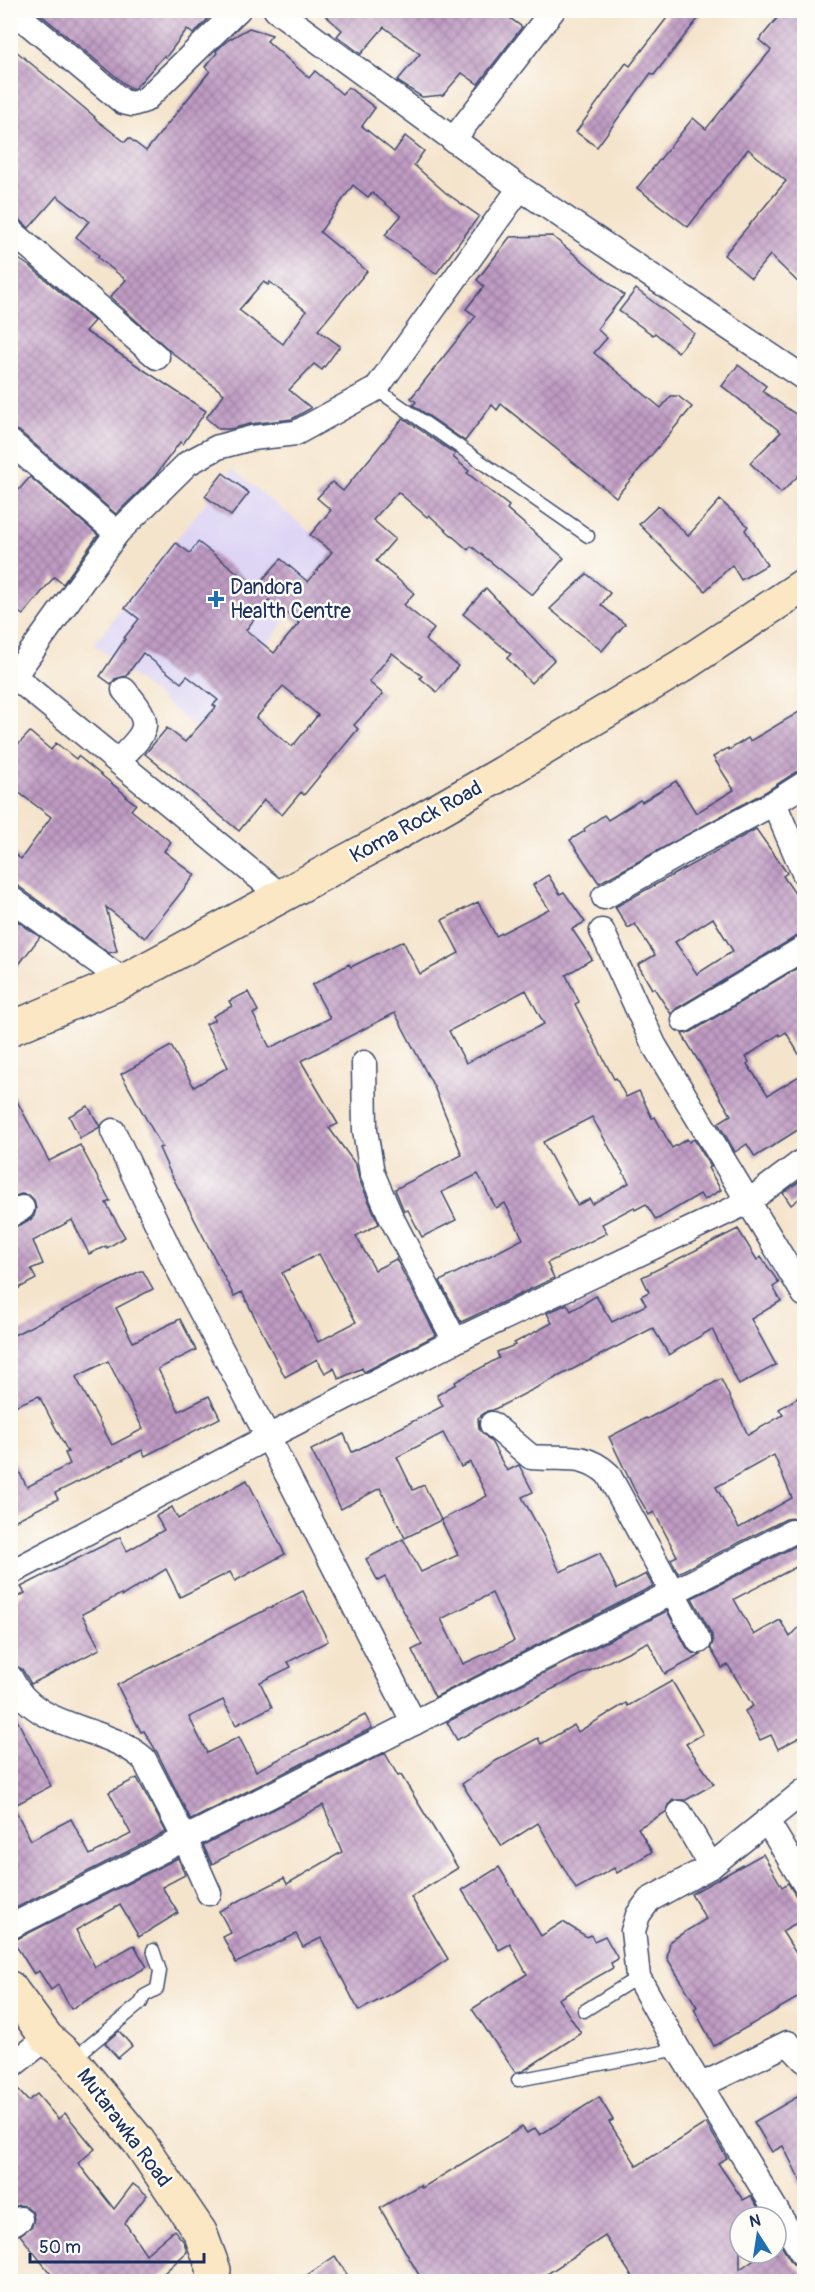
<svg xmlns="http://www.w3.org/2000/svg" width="815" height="2292" viewBox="0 0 815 2292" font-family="Pangolin,sans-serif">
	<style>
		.built { fill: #ded5f5 }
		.building { fill: url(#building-cross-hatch); fill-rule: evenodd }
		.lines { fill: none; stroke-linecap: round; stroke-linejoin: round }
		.lane-casing { stroke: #3c4a6e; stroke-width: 15 }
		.street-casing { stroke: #3c4a6e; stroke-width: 27 }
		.secondary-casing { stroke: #3c4a6e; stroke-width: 36 }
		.lane { stroke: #fff; stroke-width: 12 }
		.street { stroke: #fff; stroke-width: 24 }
		.secondary { stroke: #fbe7c3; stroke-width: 33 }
		.poi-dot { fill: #1f6fb2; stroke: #fdfcf7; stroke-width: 2 }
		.labels { text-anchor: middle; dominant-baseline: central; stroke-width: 5; stroke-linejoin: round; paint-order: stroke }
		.poi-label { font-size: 21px; fill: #1b2f5e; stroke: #fdfcf7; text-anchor: start }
		.street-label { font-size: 21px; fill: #1b2f5e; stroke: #fdfcf7 }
	</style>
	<defs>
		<pattern id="building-cross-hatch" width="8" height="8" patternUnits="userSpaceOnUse" patternTransform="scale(1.5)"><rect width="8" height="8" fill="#c09bc3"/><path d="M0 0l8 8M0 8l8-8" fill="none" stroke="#9b7fa2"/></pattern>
	</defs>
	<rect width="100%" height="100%" fill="#fdfcf7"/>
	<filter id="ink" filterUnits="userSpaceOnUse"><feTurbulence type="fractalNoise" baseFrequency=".0167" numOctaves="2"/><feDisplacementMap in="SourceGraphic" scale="12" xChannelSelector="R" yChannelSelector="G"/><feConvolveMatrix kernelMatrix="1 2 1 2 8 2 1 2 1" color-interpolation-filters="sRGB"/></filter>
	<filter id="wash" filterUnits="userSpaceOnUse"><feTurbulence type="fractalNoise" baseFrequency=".008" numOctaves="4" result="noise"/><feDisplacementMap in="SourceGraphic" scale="24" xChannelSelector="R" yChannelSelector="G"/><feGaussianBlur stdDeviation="1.35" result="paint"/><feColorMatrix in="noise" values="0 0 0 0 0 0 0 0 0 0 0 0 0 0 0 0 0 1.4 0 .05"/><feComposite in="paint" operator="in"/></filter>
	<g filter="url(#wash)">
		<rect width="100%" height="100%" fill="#f5e4cc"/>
		<polygon class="built" points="232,469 338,554 199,731 94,644"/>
		<g id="blocks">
			<g class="building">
				<polygon points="35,10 213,10 206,21 193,34 187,29 166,57 164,56 135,88 131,89"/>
				<polygon points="319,10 499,10 522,27 478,84 462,73 443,95 422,97 397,81 420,54 384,27 361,54 337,36 342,30"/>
				<polygon points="673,10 705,10 654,75 651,73 597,147 576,132 626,63 630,66"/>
				<polygon points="784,10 804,10 804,288 770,255 751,278 724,255 786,181 748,149 688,227 637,188 693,118 706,129 771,50 759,40"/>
				<path d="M249,28L272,35L267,41L309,78L315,71L342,94L348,87L375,108L362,126L394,152L405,136L424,151L414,165L446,193L479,216L436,274L385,235L401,216L372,193L368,197L353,185L320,232L367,271L318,330L340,346L322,370L314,364L289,390L311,408L292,419L250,424L230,429H219L206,418L224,394L170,351L110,297L126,280L97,257L99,255L76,237L89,221L57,196L29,228L19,219L10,216V46L95,117L94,118L125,142L129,138L146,151L210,71L205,67L217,53L216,51L228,40ZM263,282L268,285L270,282L306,311L283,344L239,310Z"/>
				<polygon points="552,236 624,295 597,329 607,338 594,353 661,408 671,396 678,396 692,407 616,497 501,404 497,410 492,405 465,441 413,405 416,402 411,398 476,316 466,309 484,286 477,280 510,237"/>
				<polygon points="10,253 32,268 94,321 85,331 206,411 183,444 180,442 155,476 116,514 19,431 10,428"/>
				<polygon points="636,289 694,333 678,352 655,333 653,335 619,311"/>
				<polygon points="738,365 766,386 762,391 804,420 804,470 781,493 750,463 781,432 722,386"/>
				<path d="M403,418L455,454L453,457L469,471L467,473L509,506L507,509L564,558L532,595L471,546L468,550L429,515L427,517L398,492L373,520L395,539L376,561L414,593L404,605L434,629L425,640L458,666L437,692L420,678L422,676L392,653L369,682L383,694L354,725L358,729L304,795L301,792L282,815L264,800L239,831L145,754L167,728L185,742L216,707L213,705L218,700L187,676L181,683L143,653L126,676L115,679L111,684L100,676L125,639L124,638L139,619L125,608L176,543L190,553L198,542L256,587L281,559L308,582L332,552L310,535L331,510L317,498L332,482L343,491ZM269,600L299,623L274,653L246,630ZM283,686L318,715L292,747L256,718Z"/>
				<polygon points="223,473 249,493 231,516 205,496"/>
				<polygon points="30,477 98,535 63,584 54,577 23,615 10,606 10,500"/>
				<polygon points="720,500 748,526 745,530 767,565 741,580 732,565 705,591 639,524 658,506 688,536"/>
				<polygon points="587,574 610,593 601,605 625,624 602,651 550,609"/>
				<polygon points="486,588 554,660 531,683 507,658 511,654 463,614"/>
				<polygon points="804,709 804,770 796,772 767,791 599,883 570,840 585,831 584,829 604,815 608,820 640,800 642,802 676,781 696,813 734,790 713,757 728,748 729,750 748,738 750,741"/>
				<polygon points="30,732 51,750 56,743 76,759 78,756 127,796 126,797 136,804 131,810 171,842 164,851 195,875 145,938 106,907 117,951 109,953 18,886 10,884 10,851 21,859 51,817 10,786 10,753"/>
				<path d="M756,829L787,873L783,876L804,907V934L797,936L677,1008L671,1014L654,988L652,989L638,965L655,955L635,924L628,928L615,907ZM713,918L733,951L697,974L675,942Z"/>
				<path d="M548,875L560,894L564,892L585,922L572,929L592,959L566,975L579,1002L575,1004L614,1079L616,1078L626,1097L639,1091L652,1118L655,1117L672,1148L687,1139L689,1142L694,1139L711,1167L708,1168L721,1190L704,1200L700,1194L656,1220L646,1204L635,1210L634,1207L602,1224L607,1233L547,1263L554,1278L461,1322L440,1281L523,1239L505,1203L496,1208L478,1174L442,1192L456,1220L422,1237L408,1210L404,1211L395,1189L462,1155L434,1087L395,1013L301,1061L338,1124L329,1128L356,1165L359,1179L379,1224L356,1236L375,1270L396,1259L436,1335L364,1372L362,1368L339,1379L334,1368L325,1373L317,1359L285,1377L242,1292L234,1296L169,1170L159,1148L162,1147L121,1074L171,1046L194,1087L228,1067L206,1024L215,1020L213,1016L232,1006L229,1001L248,992L258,1011L253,1014L270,1048L330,1018L312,985L349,964L351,967L403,941L420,974L459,953L442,920L478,902L496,936L549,909L533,885ZM526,990L544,1024L466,1063L449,1031ZM592,1117L629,1183L592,1204L590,1199L577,1205L543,1142ZM319,1254L356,1322L318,1342L282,1273Z"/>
				<polygon points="10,916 40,937 10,976"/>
				<polygon points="804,964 804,1063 786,1032 780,1036 779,1034 746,1057 749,1062 747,1064 768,1095 804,1073 804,1126 755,1157 747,1144 735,1152 718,1123 731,1115 682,1034 691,1032"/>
				<polygon points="10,1088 49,1161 80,1145 110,1201 106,1203 125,1237 107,1248 106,1246 89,1254 72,1220 33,1241 43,1264 31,1269 36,1279 10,1293 10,1229 30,1220 34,1216 36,1209 34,1200 29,1195 21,1194 10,1198"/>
				<polygon points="88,1106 100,1127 80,1138 69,1116"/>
				<polygon points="800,1181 804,1188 804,1195 791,1205 783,1193"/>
				<path d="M738,1229L757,1260L761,1257L779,1283L773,1287L781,1301L751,1319L776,1365L739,1385L712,1329L669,1355L653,1328L493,1410L487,1411L478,1418L479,1429L492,1443L507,1471L519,1465L520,1467L533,1492L522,1497L544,1537L560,1572L600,1553L617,1589L646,1574L653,1586L435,1697L412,1650L422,1645L385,1577L378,1581L366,1559L403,1539L421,1572L458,1555L441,1520L487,1496L470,1462L461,1467L443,1433L397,1457L413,1490L424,1485L441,1520L405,1538L380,1488L341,1509L311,1450L344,1434L352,1452L355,1451L443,1406L437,1395L456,1384L455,1382L499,1358L497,1352L515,1345L514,1343L552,1323L547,1313L567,1304L571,1311L596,1296L612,1322L646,1305L641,1296L649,1292L642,1277ZM492,1593L514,1641L463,1664L441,1619Z"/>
				<path d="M140,1271H143L153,1289L116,1308L133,1342L180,1319L196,1350L158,1369L179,1411L209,1396L220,1418L145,1456L142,1450L55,1493L58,1499L10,1523V1454L27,1487L70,1464L65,1453L68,1452L39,1396L10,1408V1337ZM108,1361L143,1429L112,1445L76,1377Z"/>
				<path d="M721,1379L748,1435L783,1415L779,1409L804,1394V1525L800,1520L793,1518L786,1519L678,1573L671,1559L677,1556L654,1512L649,1515L635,1491L609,1437L646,1418L647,1419ZM774,1455L792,1498L739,1528L716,1487Z"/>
				<polygon points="247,1480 285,1554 235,1581 230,1572 180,1597 166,1569 122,1596 121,1594 82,1614 100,1649 31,1684 22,1669 10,1663 10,1601 25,1593 21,1587 120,1537 127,1551 164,1530 156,1516 172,1507 178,1519"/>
				<polygon points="804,1538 804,1563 734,1599 754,1635 780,1620 790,1637 804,1622 804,1735 778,1749 771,1735 760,1740 745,1711 753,1706 728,1665 722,1668 711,1649 710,1650 713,1642 712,1635 692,1598 798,1545"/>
				<polygon points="303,1591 328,1641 288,1662 291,1667 260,1682 272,1707 236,1725 223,1700 189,1717 207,1753 239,1737 256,1771 365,1715 372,1728 191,1820 157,1752 144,1731 141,1732 117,1685"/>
				<polygon points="667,1611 687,1648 692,1653 701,1655 665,1674 648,1642 530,1700 457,1740 447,1722"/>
				<polygon points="672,1681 703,1734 686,1744 714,1784 686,1800 673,1800 668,1805 666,1812 638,1828 652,1852 617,1873 614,1868 576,1889 538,1823 502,1846 462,1784 494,1762 538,1738 541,1744 574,1725 578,1732 626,1703 628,1706"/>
				<polygon points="10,1706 51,1786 13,1806 31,1840 71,1819 90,1855 131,1834 109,1792 137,1778 166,1832 10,1911"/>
				<polygon points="385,1753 398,1776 401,1775 458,1868 411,1897 448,1959 418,1979 359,2011 321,1938 303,1947 296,1934 236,1963 223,1937 231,1933 219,1911 284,1878 287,1884 342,1852 323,1805 212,1864 203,1845"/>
				<polygon points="763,1854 782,1887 788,1883 804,1909 804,1919 782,1931 804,1966 804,1994 714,2046 694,2009 697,2007 667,1958 670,1941 706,1919 691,1894"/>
				<polygon points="178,1858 185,1875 162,1887 178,1913 139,1937 120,1905 76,1930 95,1967 134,1945 147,1967 71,2009 58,1985 51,1990 39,1971 34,1974 13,1941"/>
				<polygon points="499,1867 541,1936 563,1922 587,1937 591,1935 594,1941 605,1936 618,1959 611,1963 613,1968 558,1999 581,2033 523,2071 515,2072 472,2009 527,1974 510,1944 499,1950 462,1890"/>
				<polygon points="119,2031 132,2046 118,2058 105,2043"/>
				<polygon points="10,2081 28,2101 37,2094 58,2119 65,2113 95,2149 78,2163 114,2209 133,2184 147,2195 125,2223 146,2254 174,2230 184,2242 187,2252 154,2282 57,2282 20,2235 32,2226 34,2218 32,2211 26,2206 19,2205 10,2208"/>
				<polygon points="804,2093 804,2188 783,2146 772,2152 754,2122"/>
				<polygon points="599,2097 613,2120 609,2122 637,2166 706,2123 727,2158 718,2163 743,2200 751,2196 764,2217 740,2217 740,2269 763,2253 776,2253 776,2237 792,2263 804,2274 804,2282 636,2282 605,2236 535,2282 423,2282 380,2208 420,2185 422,2188 522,2127 527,2133 535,2128 540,2135"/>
				<polygon points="335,2256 352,2282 297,2282"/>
			</g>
		</g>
	</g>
	<g filter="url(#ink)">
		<use href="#blocks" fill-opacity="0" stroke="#3c4a6e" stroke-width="1.5"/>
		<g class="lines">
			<g class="lane-casing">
				<g id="lane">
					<polyline points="376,389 588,536"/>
					<polyline points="584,2011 638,1977"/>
					<polyline points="73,2059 141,2003 144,1996 157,1989 160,1971 153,1950"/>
					<polyline points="518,2080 678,2049"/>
				</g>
			</g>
			<g class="street-casing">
				<g id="street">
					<polyline points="12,10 123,102 132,104 145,100 238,10"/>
					<polyline points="276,10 520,188 804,378"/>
					<polyline points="453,140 553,10"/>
					<polyline points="10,230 157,357"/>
					<polyline points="10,442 117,533"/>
					<polyline points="10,673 280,895"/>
					<polyline points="14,676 117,533 188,463 218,447 252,438 296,433 376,389 520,188"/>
					<path d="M118,761C148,730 155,725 124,690"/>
					<polyline points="774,803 804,873"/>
					<polyline points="604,897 688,849 774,803 804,784"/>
					<polyline points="10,898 124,981"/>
					<polyline points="602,931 654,1045 804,1294"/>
					<polyline points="684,1020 804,948"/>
					<polyline points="364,1063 365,1130 372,1173 391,1217 455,1341"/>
					<polyline points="113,1131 179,1270 268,1437 414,1723"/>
					<polyline points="10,1215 22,1208"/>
					<path d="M492,1424L531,1457C562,1460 583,1451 608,1474L699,1641"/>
					<polyline points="10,1573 268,1437 455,1341 748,1202 804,1160"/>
					<path d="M10,1677C35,1732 103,1723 144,1759L185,1839L209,1893"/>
					<polyline points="680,1813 711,1866 649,1900 638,1915 633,1931 638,1977 678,2049 804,2256"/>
					<polyline points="767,1821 804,1883"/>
					<polyline points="711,1866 804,1791"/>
					<polyline points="10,1927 792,1532"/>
					<polyline points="10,2067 47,2038"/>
					<polyline points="702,2085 788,2043 804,2060"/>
					<polyline points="10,2225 20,2219"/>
				</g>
			</g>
			<g class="secondary-casing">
				<g id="secondary">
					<polyline points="10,1029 124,981 387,839 503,773 680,667 804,585"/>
					<polyline points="10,1988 47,2038 72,2060 139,2142 200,2232 214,2270 212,2282"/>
				</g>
			</g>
			<use href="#lane" class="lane"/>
			<use href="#street" class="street"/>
			<use href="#secondary" class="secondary"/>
		</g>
	</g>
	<path class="poi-dot" d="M213 590h6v6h6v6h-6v6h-6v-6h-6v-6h6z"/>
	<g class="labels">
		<g class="poi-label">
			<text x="230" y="587">Dandora<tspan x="230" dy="24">Health Centre</tspan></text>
		</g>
		<g class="street-label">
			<text transform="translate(416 822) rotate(-29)">Koma Rock Road</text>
			<text transform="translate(124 2128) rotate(53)">Mutarawka Road</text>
		</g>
	</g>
	<rect width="815" height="2292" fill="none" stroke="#fdfcf7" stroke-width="36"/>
	<g transform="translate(758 2235) rotate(348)"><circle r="28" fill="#fdfcf7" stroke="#a3aaba" stroke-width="1.5"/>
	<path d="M0-4.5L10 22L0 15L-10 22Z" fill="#1f6fb2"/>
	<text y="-9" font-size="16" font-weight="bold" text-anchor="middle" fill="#1b2f5e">N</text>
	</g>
	<path d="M30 2253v9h174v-9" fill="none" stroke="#1b2f5e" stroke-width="3"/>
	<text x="39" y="2253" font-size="18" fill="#1b2f5e" stroke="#fdfcf7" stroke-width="4.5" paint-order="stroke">50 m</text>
</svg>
